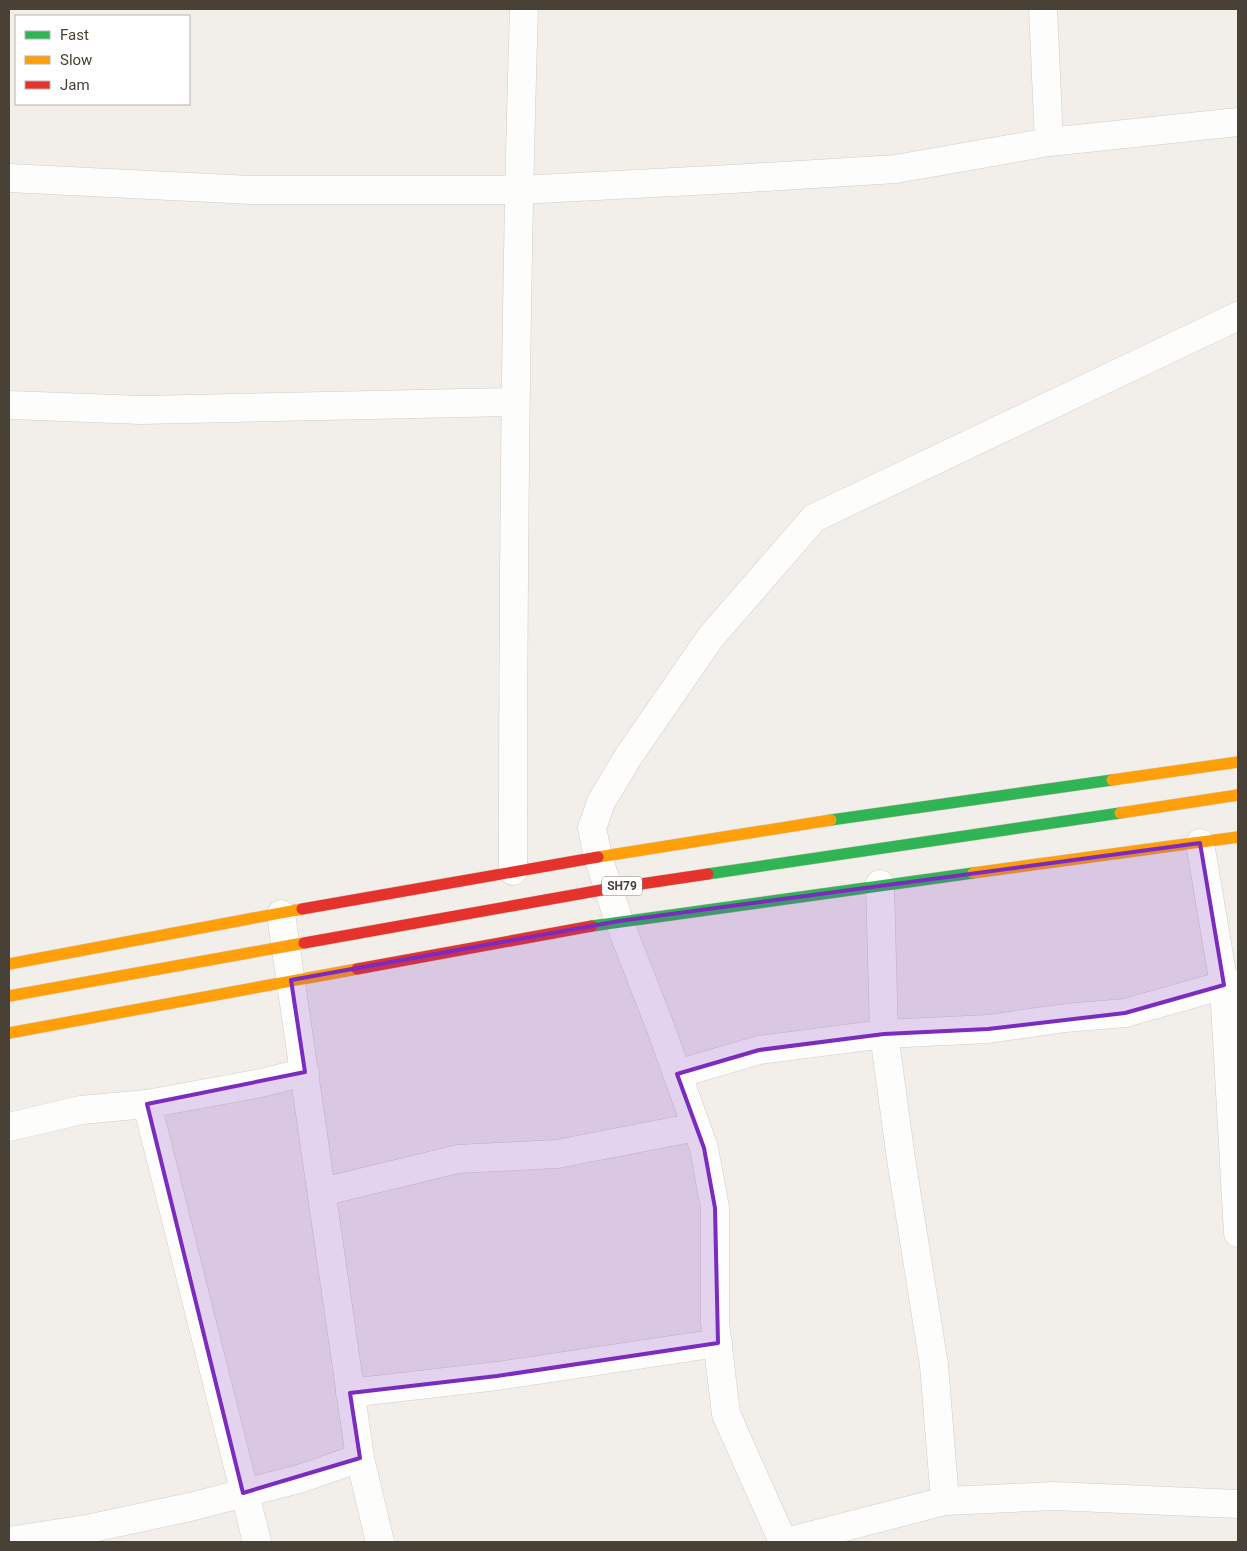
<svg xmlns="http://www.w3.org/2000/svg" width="1247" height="1551" viewBox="0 0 1247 1551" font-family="Roboto,sans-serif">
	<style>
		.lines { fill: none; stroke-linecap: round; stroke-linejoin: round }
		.street-casing { stroke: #d0cdc8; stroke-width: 29 }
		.fast-casing { stroke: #d5cab7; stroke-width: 12 }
		.slow-casing { stroke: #d5cab7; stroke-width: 12 }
		.jam-casing { stroke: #d5cab7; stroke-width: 12 }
		.street { stroke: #fdfdfc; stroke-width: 28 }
		.fast { stroke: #30b455; stroke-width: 11 }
		.slow { stroke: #ff9f0a; stroke-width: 11 }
		.jam { stroke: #e5322d; stroke-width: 11 }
		.fast-bridge-casing { stroke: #d5cab7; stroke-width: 12; stroke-linecap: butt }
		.slow-bridge-casing { stroke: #d5cab7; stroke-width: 12; stroke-linecap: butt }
		.jam-bridge-casing { stroke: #d5cab7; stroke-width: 12; stroke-linecap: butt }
		.fast-bridge { stroke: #30b455; stroke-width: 11 }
		.slow-bridge { stroke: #ff9f0a; stroke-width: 11 }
		.jam-bridge { stroke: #e5322d; stroke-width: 11 }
		.marked { fill: #7b2cbf; fill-opacity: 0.2; stroke: #7b2cbf; stroke-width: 4; stroke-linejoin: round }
		.labels { text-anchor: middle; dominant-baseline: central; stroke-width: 4.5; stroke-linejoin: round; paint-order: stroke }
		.shield { fill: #fff; stroke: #807972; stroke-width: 1 }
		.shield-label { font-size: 12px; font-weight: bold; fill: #494036 }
	</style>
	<rect width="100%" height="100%" fill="#f2efeb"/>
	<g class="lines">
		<g class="street-casing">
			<g id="street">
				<polyline points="1043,9 1049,142"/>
				<polyline points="9,178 251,190 519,190 732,179 896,169 1049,142 1238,122"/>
				<polyline points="9,405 142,410 515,402"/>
				<polyline points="1200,843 1224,985 1238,1233"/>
				<path d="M513,871C513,583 515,296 524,9"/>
				<polyline points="880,884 884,1034 901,1159 934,1365 945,1501"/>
				<polyline points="281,914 360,1458 380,1542"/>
				<polyline points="677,1074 759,1050 884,1034 988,1029 1065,1018 1125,1013 1224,985 1238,984"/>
				<polyline points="147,1104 257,1542"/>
				<polyline points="9,1127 81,1110 147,1104 261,1083 305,1072"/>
				<polyline points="322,1192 458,1159 557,1154 696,1127"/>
				<polyline points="350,1393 497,1376 718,1343"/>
				<polyline points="9,1541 92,1528 190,1507 299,1479 360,1458"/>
				<polyline points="783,1542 726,1414 715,1322 715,1208 704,1148 661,1029 619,921 598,857 592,828 601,802 628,757 710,638 814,518 1238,316"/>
				<polyline points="786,1542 945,1501 1054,1496 1238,1504"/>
			</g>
		</g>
		<g class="fast-casing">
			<g id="fast">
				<polyline points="831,820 1112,780"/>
				<polyline points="592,926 973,873"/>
			</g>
		</g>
		<g class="slow-casing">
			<g id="slow">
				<polyline points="1112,780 1238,762"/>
				<polyline points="598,857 831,820"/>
				<polyline points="973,873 1238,837"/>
				<polyline points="9,964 302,909"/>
				<polyline points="9,1033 357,969"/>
			</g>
		</g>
		<g class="jam-casing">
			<g id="jam">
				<polyline points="302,909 598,857"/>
				<polyline points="357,969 592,926"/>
			</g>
		</g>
		<use href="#street" class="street"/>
		<use href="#fast" class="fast"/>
		<use href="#slow" class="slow"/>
		<use href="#jam" class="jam"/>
		<g class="fast-bridge-casing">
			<polyline id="fast-bridge" points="708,874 1120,813"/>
		</g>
		<g class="slow-bridge-casing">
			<g id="slow-bridge">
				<polyline points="1120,813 1238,795"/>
				<polyline points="9,996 304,943"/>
			</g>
		</g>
		<g class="jam-bridge-casing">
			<polyline id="jam-bridge" points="304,943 607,889 708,874"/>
		</g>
		<use href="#fast-bridge" class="fast-bridge"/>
		<use href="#slow-bridge" class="slow-bridge"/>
		<use href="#jam-bridge" class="jam-bridge"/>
	</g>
	<path class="marked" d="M1200,843L1224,985L1125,1013L988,1029L884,1034L759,1050L677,1074L704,1148L715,1208L718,1343L497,1376L350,1393L360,1458L243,1493L147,1104L305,1072L291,980L619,921Z"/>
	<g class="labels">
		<rect class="shield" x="602" y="876.5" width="40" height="19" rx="4"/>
		<g class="shield-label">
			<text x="622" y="886">SH79</text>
		</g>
	</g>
	<rect width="1247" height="1551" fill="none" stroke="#494036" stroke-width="20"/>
	<rect x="15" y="15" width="175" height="90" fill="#ffffff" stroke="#b6b3af"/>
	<rect x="25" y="31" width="25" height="8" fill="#30b455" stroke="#b6b3af"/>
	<text x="60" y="40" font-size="15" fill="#494036">Fast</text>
	<rect x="25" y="56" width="25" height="8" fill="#ff9f0a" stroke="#b6b3af"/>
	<text x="60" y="65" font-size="15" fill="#494036">Slow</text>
	<rect x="25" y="81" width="25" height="8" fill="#e5322d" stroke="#b6b3af"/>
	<text x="60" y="90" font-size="15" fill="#494036">Jam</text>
</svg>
